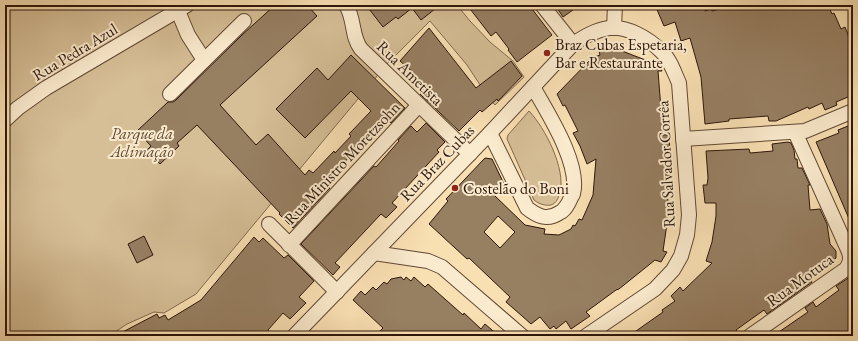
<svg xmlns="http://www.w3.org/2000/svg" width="858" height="341" viewBox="0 0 858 341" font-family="'EB Garamond',serif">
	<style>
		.green { fill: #d6be96; stroke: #826a50 }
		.building { fill: #977f62; stroke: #2d160a; fill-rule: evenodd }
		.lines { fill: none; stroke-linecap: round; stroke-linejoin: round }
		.minor-casing { stroke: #604834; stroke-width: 16 }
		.minor { stroke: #fbebce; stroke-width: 14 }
		.poi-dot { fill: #8f2418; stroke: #fbebce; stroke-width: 1.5 }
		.labels { text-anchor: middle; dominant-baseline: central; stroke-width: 4; stroke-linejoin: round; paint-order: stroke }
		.poi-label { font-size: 16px; fill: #2d160a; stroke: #fbebce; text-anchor: start }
		.street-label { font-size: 16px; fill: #2d160a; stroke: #fbebce }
		.park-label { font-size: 16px; font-style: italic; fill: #604834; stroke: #fbebce }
	</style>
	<rect width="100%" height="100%" fill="#f9e0b3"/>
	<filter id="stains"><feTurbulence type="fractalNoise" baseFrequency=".005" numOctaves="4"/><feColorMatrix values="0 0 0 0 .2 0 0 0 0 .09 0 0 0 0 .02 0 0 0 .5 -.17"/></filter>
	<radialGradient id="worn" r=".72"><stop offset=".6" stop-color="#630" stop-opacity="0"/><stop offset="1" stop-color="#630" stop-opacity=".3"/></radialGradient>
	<g class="green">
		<polygon points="5,5 457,5 470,21 490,42 513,61 524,77 495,105 488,97 467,65 430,21 387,64 196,294 164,313 154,312 127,324 109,336 5,336"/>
		<path d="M529,111C545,128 566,168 560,193C558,198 557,203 551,205C545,206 539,204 534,200L507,139L508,135Z"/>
	</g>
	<g class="building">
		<polygon points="275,5 307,5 317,16 220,105 256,145 268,134 305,175 309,170 313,173 334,151 335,153 351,136 349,134 371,111 351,91 305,138 276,109 317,68 328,80 351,55 405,108 391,123 386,118 350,156 325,184 330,188 293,228 279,214 280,213 197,125 177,143 179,146 160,164 147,150 151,146 137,131 168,102 173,102 176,100 242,35"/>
		<polygon points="366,5 440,5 421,20 412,8 398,19 396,17 383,27"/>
		<polygon points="467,5 529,5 552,35 517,62 508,50 509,49 496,32 491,36"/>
		<polygon points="555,5 580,5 563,17"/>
		<polygon points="655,5 703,5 705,11 711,9 712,11 733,5 828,5 832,14 834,13 841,29 845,27 853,47 853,95 836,102 837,105 825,110 822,103 809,109 808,107 776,121 769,121 768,116 729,119 729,121 705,124 701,77 690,38 681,41 675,22 664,26"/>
		<polygon points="429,28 476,88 511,61 522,76 498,101 497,99 482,112 480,110 459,131 420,94 424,90 411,78 415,74 400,61"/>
		<path d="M608,43L609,46L648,61H656L662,71H658L663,135H669L672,183L666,184L669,210L663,251L667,252L661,262L655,260L619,289L616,290L586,312L590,316L571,329L566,321L556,329L554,326L550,329L540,317L531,324L522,316L506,302L510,297L469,258L467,259L429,224L448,201L446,199L485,158L492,159L506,188L494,195L525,225L545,229L544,234L559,235L571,229L573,225L575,226L579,219L582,220L593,195L596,159L587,164L580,146L573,133L578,131L565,105L563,106L557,94L592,58L600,55L598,47ZM498,216L515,232L500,248L484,232Z"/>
		<polygon points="426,123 445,142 437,150 439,152 392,203 397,207 386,218 381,214 335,263 340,267 333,275 301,244 374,166 376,167 399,141 398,140 411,126 417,132"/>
		<polygon points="853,124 853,228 816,142 839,133 838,130"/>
		<polygon points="788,142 791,143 794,150 795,159 797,159 798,168 802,168 810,185 808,185 810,210 820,209 827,224 830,244 836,251 836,258 809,278 812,282 767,314 764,310 736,330 740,336 629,336 663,312 662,310 675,301 671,296 680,287 683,291 712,263 706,261 712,242 716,216 716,203 705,203 703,185 707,185 708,178 706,151 749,149 750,153 773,151 772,144"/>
		<polygon points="144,236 153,255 137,263 128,244"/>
		<polygon points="254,237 259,242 263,238 284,258 288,255 314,281 299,297 306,303 290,319 283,313 268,330 274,336 115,336 157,314 159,318 165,315 168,320 201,300"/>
		<polygon points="853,275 853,336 773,336 808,312 805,308 813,302 816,307 839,290 836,286"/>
		<polygon points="401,277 404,280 406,277 411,281 414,277 425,287 428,284 463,315 464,313 481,329 485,324 499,336 375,336 383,328 353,300 361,291 365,295 373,287 376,290 384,282 387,284 391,279"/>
	</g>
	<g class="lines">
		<g class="minor-casing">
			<g id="minor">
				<path d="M346,5C355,19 351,36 361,49L470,154"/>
				<polyline points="542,5 573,44"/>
				<polyline points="178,11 188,35 204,60"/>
				<polyline points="614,28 615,5"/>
				<polyline points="170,94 244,21"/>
				<polyline points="5,120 18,108 46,88 187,5"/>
				<path d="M490,133L527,208C537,216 547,221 559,213C564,211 566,207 569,202C570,199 572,196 573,194C581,164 547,112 533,87"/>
				<polyline points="683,139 805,131 853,111"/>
				<polyline points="269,224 337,292"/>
				<polyline points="289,245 419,105"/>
				<polyline points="374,253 428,261 442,267 522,336"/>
				<path d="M294,336L490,133L573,44C584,37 595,30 609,28C627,26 648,38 661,51C670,59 674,72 679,83L689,215L687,235L681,256L673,270L655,289L586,336"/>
				<path d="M750,336L846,269C850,263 851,259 849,252L795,132"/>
			</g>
		</g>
		<use href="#minor" class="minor"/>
	</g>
	<g class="poi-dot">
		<circle cx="547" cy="53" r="4"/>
		<circle cx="455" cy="188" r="4"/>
	</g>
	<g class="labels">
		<g class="poi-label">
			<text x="555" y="44">Braz Cubas Espetaria,<tspan x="555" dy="18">Bar e Restaurante</tspan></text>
			<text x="463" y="188">Costelão do Boni</text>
		</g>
		<g class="street-label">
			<text transform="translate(75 52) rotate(-31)">Rua Pedra Azul</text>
			<text transform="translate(410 73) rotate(44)">Rua Ametista</text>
			<text transform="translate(342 163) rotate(-47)">Rua Ministro Moretzsohn</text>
			<text transform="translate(437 163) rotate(-46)">Rua Braz Cubas</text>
			<text transform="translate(666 164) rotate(-93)">Rua Salvador Corrêa</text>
			<text transform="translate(800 280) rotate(-36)">Rua Motuca</text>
		</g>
		<g class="park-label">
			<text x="142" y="133">Parque da<tspan x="142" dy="18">Aclimação</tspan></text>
		</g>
	</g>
	<rect width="858" height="341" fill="none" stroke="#f9e0b3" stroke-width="20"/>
	<rect x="6" y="6" width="846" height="329" fill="none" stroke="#2d160a" stroke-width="2"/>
	<rect x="10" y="10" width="838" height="321" fill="none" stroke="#2d160a"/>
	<rect width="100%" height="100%" filter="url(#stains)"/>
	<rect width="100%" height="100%" fill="url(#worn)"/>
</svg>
